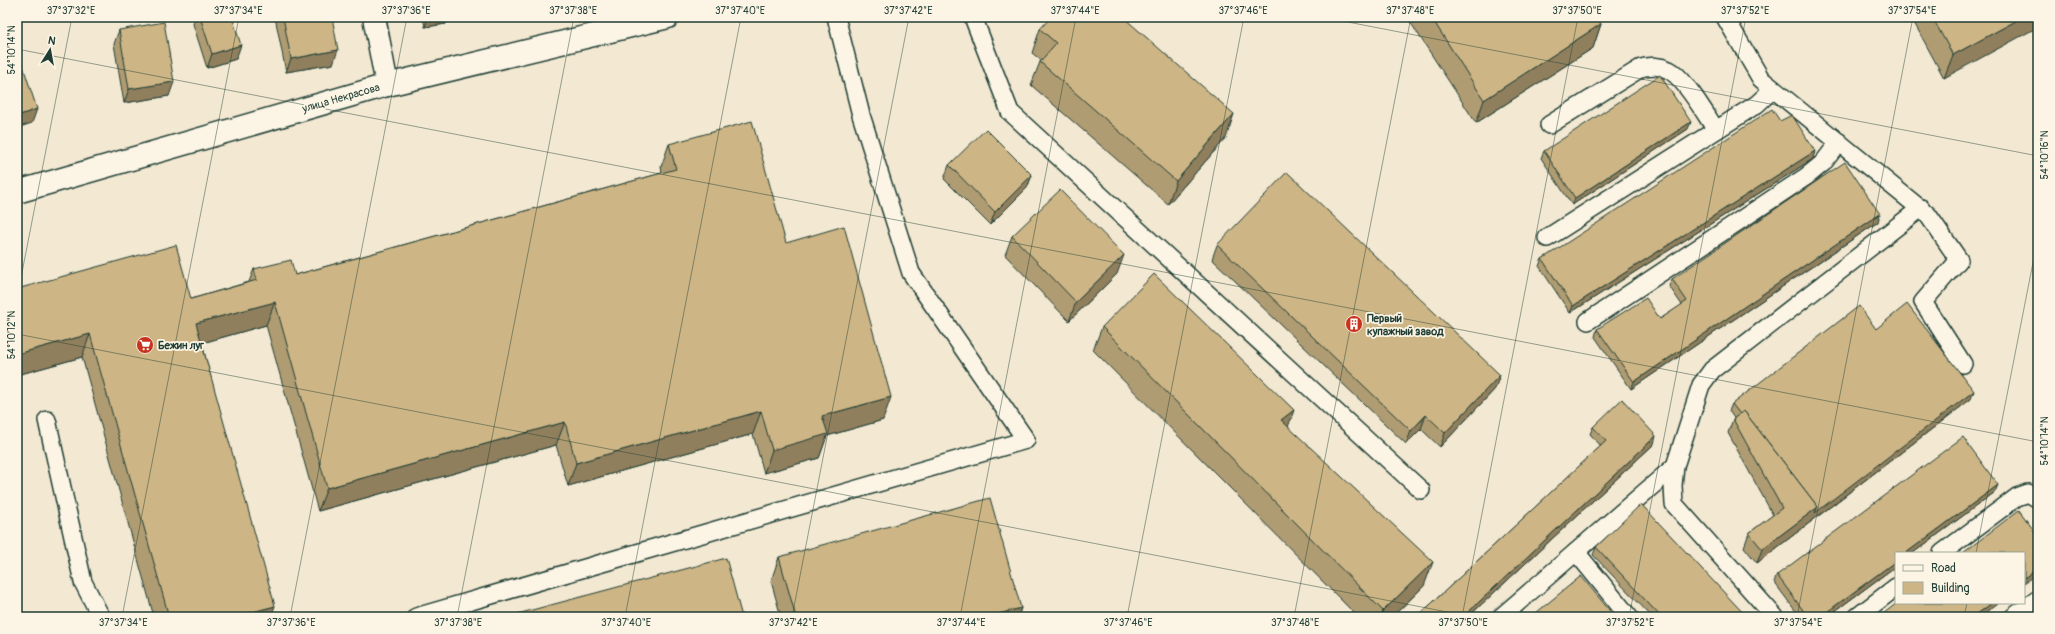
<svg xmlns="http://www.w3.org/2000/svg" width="2055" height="634" viewBox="0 0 2055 634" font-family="Pangolin,sans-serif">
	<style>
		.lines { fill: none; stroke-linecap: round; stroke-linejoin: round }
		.service-casing { stroke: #1f3d34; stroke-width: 20 }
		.minor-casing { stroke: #1f3d34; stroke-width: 25 }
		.tertiary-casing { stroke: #1f3d34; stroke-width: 25 }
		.service { stroke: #fcf5e5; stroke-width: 17 }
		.minor { stroke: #fcf5e5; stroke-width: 22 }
		.tertiary { stroke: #fcf5e5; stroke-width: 22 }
		.wall { fill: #b09c72; stroke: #1f3d34 }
		.shaded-wall { fill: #907f5d; stroke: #1f3d34 }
		.building { fill: #cdb585; stroke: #1f3d34 }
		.ticks { fill: none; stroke: #1f3d34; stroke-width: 1; stroke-opacity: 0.45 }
		.labels { text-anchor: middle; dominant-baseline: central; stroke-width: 3.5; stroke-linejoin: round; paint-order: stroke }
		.street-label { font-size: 11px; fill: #1f3d34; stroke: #fcf5e5 }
		.poi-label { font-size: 11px; font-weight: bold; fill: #1f3d34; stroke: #fcf5e5; text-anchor: start }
		.neatline { fill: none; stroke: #1f3d34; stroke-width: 1.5 }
		.ticks-label { font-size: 10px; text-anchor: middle; fill: #1f3d34 }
	</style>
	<rect width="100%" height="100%" fill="#f3e8d2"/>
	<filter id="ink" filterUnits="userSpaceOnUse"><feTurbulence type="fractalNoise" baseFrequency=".025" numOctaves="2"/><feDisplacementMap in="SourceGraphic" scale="8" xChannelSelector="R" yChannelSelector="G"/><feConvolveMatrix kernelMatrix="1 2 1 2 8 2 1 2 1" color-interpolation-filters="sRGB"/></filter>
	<g filter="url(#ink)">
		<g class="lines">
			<g class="service-casing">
				<g id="service">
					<polyline points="973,17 1010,112 1421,490"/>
					<polyline points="1725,17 1761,79 1928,215 1959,260 1923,302 1963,364"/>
					<path d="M1549,125L1641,68C1651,66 1659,65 1669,70C1684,77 1706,115 1716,130"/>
					<polyline points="1547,238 1757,104 1773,89"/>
					<polyline points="1588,321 1807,176 1823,163 1839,142"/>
					<polyline points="47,420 83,582 101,617"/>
					<polyline points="1576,552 1629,617"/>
					<polyline points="1942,553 2017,497 2028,493 2038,499"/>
					<polyline points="416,617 1026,440 911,273 861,115 836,17"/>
					<polyline points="1501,617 1675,466"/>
					<polyline points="1775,617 1674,504 1673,485 1675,466 1701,385 1712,370 1921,208"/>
					<polyline points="1857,617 1896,587"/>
					<polyline points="2013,617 2038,599"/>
				</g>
			</g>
			<g class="minor-casing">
				<polyline id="minor" points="374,17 387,85"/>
			</g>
			<g class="tertiary-casing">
				<polyline id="tertiary" points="17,192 387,85 668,17"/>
			</g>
			<use href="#service" class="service"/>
			<use href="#minor" class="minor"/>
			<use href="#tertiary" class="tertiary"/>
		</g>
		<g class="wall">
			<polygon points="195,17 232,17 236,59 207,68 193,24"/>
			<polygon points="275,17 332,17 333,64 286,72"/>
			<polygon points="423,17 448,17 446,24 425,27"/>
			<polygon points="1407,17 1596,17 1601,24 1593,48 1476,123"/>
			<polygon points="1911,17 2038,17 1944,78"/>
			<polygon points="1040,29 1226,138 1168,204 1031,85 1040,62 1041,60 1032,53"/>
			<polygon points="119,30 169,96 124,103 114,44"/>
			<polygon points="1780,121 1813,159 1570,313 1539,266 1542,259"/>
			<polygon points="1688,129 1572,205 1541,158 1544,151"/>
			<polygon points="669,144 786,243 883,420 827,436 819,458 764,473 753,434 568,486 556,445 318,511 266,325 202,343 271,617 154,617 82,357 17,375 17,289 191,299 249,282 254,269 295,275 662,173 661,167"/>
			<polygon points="949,165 1032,175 1027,188 990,225 944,179"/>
			<polygon points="1878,222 1631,389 1595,337 1597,329 1660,319 1682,305 1669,286 1672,279"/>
			<polygon points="1012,236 1117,274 1069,321 1005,255"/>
			<polygon points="1217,245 1495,389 1440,447 1421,429 1406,444 1212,259"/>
			<polygon points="1102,327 1288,427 1424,586 1392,617 1358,617 1093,350"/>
			<polygon points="1876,329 1971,399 1757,563 1744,547 1749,533 1773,515 1728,433 1733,419 1734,418 1729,411 1732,404"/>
			<polygon points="1593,427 1654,444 1468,617 1417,617 1601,446 1590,434"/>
			<polygon points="1995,492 1913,553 1896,553 1896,566 1827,617 1800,617 1774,582 1777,575"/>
			<polygon points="1596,547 1747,617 1652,617 1593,555"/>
			<polygon points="779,557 1021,608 1018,617 781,617 771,581"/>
		</g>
		<g class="shaded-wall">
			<polygon points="428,17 448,17 446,24 425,27"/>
			<polygon points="2023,17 2038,17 2038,27 1944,78 1953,55"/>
			<polygon points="1601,24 1593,48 1476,123 1484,100"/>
			<polygon points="241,45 236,59 207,68 212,54"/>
			<polygon points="338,50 333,64 286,72 291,59"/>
			<polygon points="174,82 169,96 124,103 129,89"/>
			<polygon points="37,109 32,123 17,128 17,116"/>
			<polygon points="1234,114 1226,138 1168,204 1176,181"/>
			<polygon points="1691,122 1688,129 1572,205 1575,198"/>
			<polygon points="1815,151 1813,159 1570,313 1573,306"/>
			<polygon points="1032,175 1027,188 990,225 995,212"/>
			<polygon points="1880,214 1878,222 1631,389 1634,382"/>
			<polygon points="1124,255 1117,274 1069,321 1076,302"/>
			<polygon points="275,302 266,325 188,347 196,323"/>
			<polygon points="90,334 82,357 17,375 17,354"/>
			<polygon points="1500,375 1495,389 1440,447 1445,433"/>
			<polygon points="1974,391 1971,399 1757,563 1762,549 1818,507"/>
			<polygon points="891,397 883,420 827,436 819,458 764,473 772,450 822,416"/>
			<polygon points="1294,410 1286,433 1281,420"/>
			<polygon points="761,411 753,434 568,486 576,463"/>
			<polygon points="1426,415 1421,429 1406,444 1411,431"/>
			<polygon points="565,422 556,445 318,511 327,488"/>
			<polygon points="1656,436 1654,444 1468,617 1463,617"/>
			<polygon points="1998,485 1995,492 1913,553 1906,553"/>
			<polygon points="1896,561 1896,566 1827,617 1820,617"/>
			<polygon points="1433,562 1424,586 1392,617 1381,617 1383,611"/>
			<polygon points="2038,568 2038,573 2024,583 2024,578"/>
			<polygon points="1992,603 1998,603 1980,617 1973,617"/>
			<polygon points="275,606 271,617 234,617"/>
			<polygon points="1021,608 1018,617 987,617"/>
		</g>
		<g class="building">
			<polygon points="200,17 232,17 241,45 212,54"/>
			<polygon points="283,17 332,17 338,50 291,59"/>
			<polygon points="1051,17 1123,17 1234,114 1176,181 1040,62 1056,43 1040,29"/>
			<polygon points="1431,17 1596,17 1601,24 1484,100"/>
			<polygon points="1932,17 2023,17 1953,55"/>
			<polygon points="164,22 174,82 129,89 119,30"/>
			<polygon points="20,57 37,109 17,116 17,58"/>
			<polygon points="1660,75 1691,122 1575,198 1544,151"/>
			<polygon points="1772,109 1780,121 1792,115 1815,151 1573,306 1542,259"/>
			<polygon points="752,121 786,243 844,226 891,397 822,416 828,434 772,450 761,411 576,463 565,422 327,488 275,302 196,323 275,606 234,617 169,617 90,334 17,354 17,289 176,245 191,299 257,280 254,269 291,260 295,275 676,169 669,144"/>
			<polygon points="986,129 1032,175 995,212 949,165"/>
			<polygon points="1845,162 1880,214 1634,382 1597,329 1646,298 1660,319 1687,301 1672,279"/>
			<polygon points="1287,172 1500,375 1445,433 1426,415 1411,431 1217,245"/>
			<polygon points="1060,190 1124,255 1076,302 1012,236"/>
			<polygon points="1154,274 1294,410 1281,420 1433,562 1383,611 1102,327"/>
			<polygon points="1907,304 1974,391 1815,513 1818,507 1744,411 1740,414 1732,404 1859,306 1876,329"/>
			<polygon points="1622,399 1656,436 1463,617 1417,617 1606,441 1593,427"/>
			<polygon points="1744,411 1818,507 1762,549 1749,533 1782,508 1733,419"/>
			<polygon points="1963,437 1998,485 1906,553 1896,553 1896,561 1820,617 1808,617 1777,575"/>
			<polygon points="990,498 1021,608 987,617 796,617 779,557"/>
			<polygon points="1641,504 1747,617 1661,617 1596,547"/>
			<polygon points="2019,510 2038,536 2038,568 2024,578 2024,553 1963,553"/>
			<polygon points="726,558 742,617 506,617"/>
			<polygon points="1581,576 1615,617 1531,617"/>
			<polygon points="1897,603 1992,603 1973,617 1879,617"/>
		</g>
	</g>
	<path class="ticks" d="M1322,17L2038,156M17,49L2038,442M17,298L72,17M17,334L1473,617M1976,553L2038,237M122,617L239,17M290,617L407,17M457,617L574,17M625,617L741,17M792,617L909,17M960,617L1076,17M1127,617L1244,17M1294,617L1411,17M1462,617L1578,17M1629,617L1746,17M1797,617L1913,17M1964,617L1967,603"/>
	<defs>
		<g id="building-disc" transform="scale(0.9)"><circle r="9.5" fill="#c8321e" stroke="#fcf5e5"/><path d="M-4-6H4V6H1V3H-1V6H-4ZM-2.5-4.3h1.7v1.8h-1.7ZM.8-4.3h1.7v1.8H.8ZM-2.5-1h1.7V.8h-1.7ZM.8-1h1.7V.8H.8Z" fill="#fff"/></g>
		<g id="supermarket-disc" transform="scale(0.9)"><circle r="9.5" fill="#c8321e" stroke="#fcf5e5"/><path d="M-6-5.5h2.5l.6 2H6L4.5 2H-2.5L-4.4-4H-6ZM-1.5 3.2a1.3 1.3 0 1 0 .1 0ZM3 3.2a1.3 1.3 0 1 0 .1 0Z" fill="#fff"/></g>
	</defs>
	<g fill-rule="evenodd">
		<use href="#building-disc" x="1354" y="324"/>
		<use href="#supermarket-disc" x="145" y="345"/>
	</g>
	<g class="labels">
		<g class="street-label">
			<text transform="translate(341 98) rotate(-16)">улица Некрасова</text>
		</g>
		<g class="poi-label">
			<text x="1367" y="318">Первый<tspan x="1367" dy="13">купажный завод</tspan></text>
			<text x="158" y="345">Бежин луг</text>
		</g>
	</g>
	<rect width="2055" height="634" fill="none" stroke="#fcf5e5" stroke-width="44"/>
	<rect x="1895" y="552" width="130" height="52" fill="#fcf5e5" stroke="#a4ab9e"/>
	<rect x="1903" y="565" width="20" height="6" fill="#fcf5e5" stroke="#a4ab9e"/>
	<text x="1931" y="572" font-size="12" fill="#1f3d34">Road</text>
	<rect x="1903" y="582" width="20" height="12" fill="#cdb585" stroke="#a4ab9e"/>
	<text x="1931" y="592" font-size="12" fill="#1f3d34">Building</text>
	<g transform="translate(50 50) rotate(11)" stroke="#fcf5e5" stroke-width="3" paint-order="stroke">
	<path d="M0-3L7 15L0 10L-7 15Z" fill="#1f3d34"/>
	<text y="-6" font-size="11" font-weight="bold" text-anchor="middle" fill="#1f3d34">N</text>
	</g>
	<rect x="22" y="22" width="2011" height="590" class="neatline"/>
	<g class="ticks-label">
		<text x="71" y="14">37°37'32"E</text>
		<text x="238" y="14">37°37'34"E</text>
		<text x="406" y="14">37°37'36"E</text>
		<text x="573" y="14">37°37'38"E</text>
		<text x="740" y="14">37°37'40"E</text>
		<text x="908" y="14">37°37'42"E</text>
		<text x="1075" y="14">37°37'44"E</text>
		<text x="1243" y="14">37°37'46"E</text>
		<text x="1410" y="14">37°37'48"E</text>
		<text x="1577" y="14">37°37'50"E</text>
		<text x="1745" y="14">37°37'52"E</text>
		<text x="1912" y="14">37°37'54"E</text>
		<text transform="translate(11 50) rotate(-90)" y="4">54°10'14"N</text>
		<text transform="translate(2044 155) rotate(-90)" y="4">54°10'16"N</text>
		<text transform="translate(11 335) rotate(-90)" y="4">54°10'12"N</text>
		<text transform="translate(2044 441) rotate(-90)" y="4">54°10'14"N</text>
		<text x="123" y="626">37°37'34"E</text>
		<text x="291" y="626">37°37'36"E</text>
		<text x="458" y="626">37°37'38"E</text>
		<text x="626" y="626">37°37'40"E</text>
		<text x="793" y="626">37°37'42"E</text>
		<text x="961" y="626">37°37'44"E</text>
		<text x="1128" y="626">37°37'46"E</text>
		<text x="1295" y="626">37°37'48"E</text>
		<text x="1463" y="626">37°37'50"E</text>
		<text x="1630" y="626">37°37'52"E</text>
		<text x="1798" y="626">37°37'54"E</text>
	</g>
</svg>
